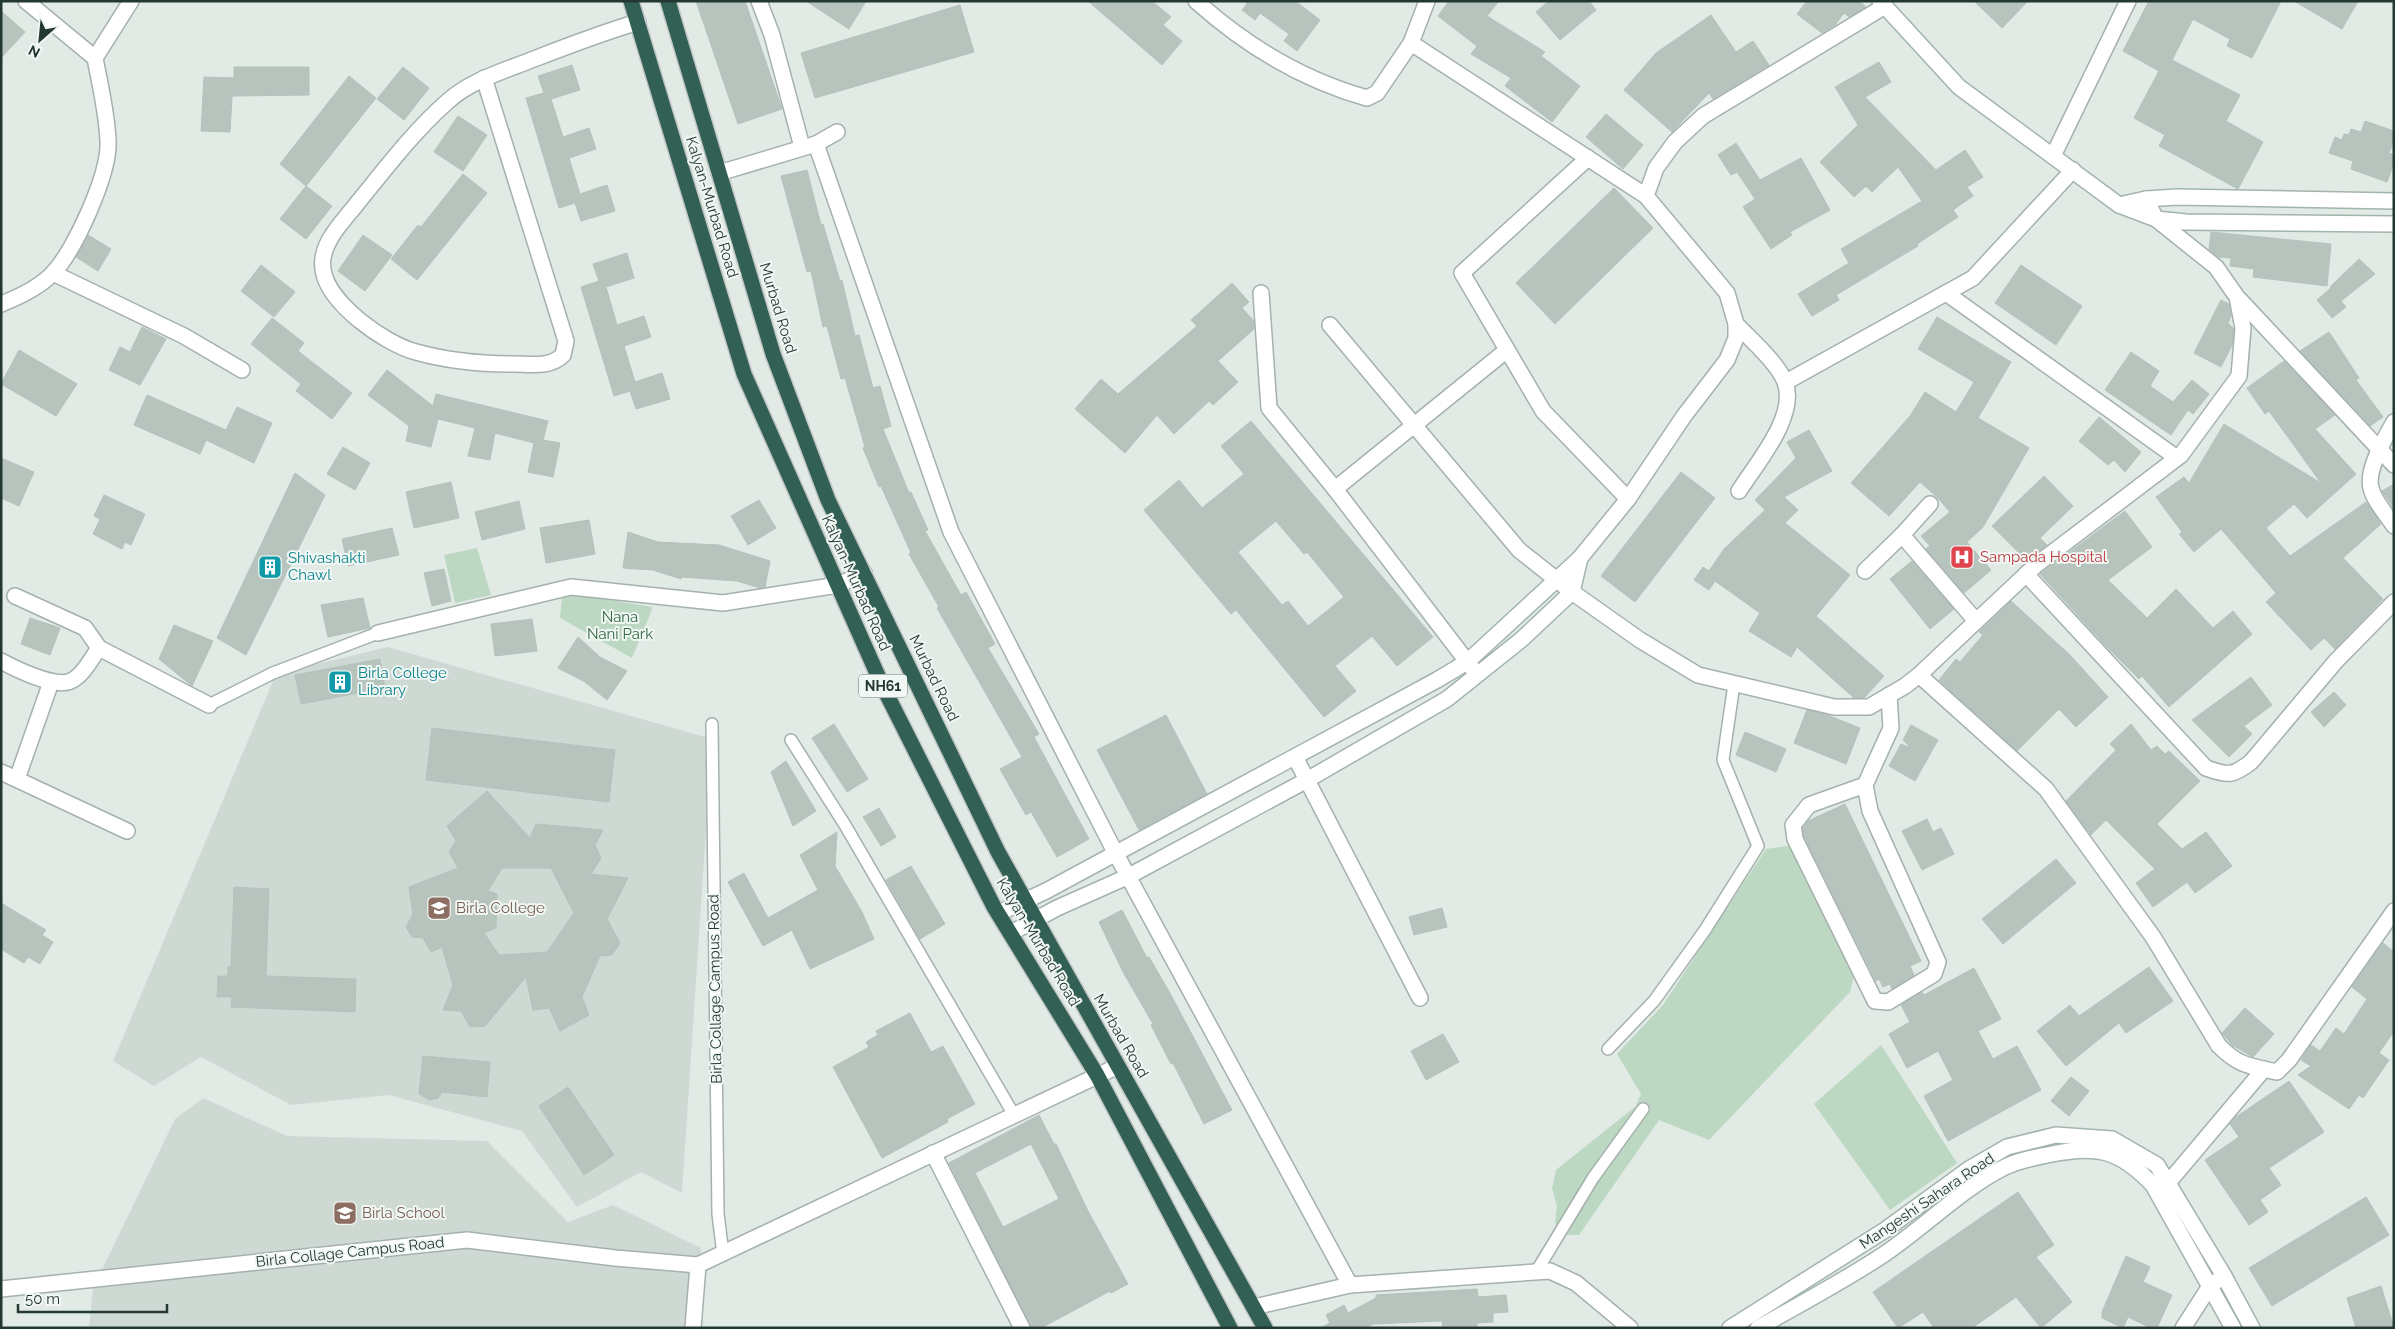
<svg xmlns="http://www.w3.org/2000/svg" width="2395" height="1329" viewBox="0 0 2395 1329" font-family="Raleway,sans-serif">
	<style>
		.built { fill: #cfd9d4 }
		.green { fill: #bcd8c3 }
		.building { fill: #b7c4be; stroke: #b4c2bc; fill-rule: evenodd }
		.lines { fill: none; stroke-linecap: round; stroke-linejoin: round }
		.lane-casing { stroke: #a5b1ac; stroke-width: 14 }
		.street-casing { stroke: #a5b1ac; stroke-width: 18 }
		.secondary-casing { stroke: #a2b4ac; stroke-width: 18 }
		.highway-casing { stroke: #c2c7c6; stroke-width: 18 }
		.lane { stroke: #fff; stroke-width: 11 }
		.street { stroke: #fff; stroke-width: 15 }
		.secondary { stroke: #fff; stroke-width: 15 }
		.highway { stroke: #336055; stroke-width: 15 }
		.labels { text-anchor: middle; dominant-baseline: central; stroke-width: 4; stroke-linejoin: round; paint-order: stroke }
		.shield { fill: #f1f7f3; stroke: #62716c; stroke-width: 1 }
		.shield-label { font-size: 14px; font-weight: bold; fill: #243832 }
		.street-label { font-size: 15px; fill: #243832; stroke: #f1f7f3 }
		.health-label { font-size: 15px; fill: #be3a42; stroke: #f1f7f3; text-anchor: start }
		.culture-label { font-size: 15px; fill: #0d838f; stroke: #f1f7f3; text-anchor: start }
		.park-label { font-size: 15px; fill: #336a46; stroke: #f1f7f3 }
		.education-label { font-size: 15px; fill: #785e54; stroke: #f1f7f3; text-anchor: start }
	</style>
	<rect width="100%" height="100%" fill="#e1eae5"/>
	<g class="built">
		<polygon points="388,647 712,739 682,1193 641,1172 577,1207 522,1131 389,1095 291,1105 201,1057 154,1086 113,1061 276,674"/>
		<polygon points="203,1098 287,1136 487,1141 568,1222 613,1205 701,1248 692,1328 89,1328 93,1288 175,1119"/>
	</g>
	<g class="green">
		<polygon points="477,548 491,595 455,603 444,555"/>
		<polygon points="571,594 653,607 632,658 560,618 562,597"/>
		<polygon points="1793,845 1855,972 1850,992 1709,1140 1659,1120 1579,1235 1564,1235 1555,1223 1557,1206 1552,1188 1556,1170 1636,1106 1641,1094 1617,1054 1663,1005 1766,849"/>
		<polygon points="1881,1045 1957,1163 1890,1210 1814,1104"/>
	</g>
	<g class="building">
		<polygon points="696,1 745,1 782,109 738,124"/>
		<polygon points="806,1 866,1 849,29"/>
		<polygon points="1088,1 1152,1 1171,17 1163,25 1182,41 1162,65"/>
		<polygon points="1244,1 1295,1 1320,20 1297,51 1284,41 1289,34 1260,13 1255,20 1242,10 1247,4"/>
		<polygon points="1449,1 1499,1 1487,16 1545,52 1541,56 1580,86 1552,122 1505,86 1511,78 1471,54 1477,46 1438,16"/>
		<polygon points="1549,1 1589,1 1596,10 1560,40 1536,12"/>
		<polygon points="1807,1 1859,1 1866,7 1849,17 1844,13 1835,25 1822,33 1797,14"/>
		<polygon points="1974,1 2028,1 2002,28"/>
		<polygon points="2149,1 2281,1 2252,58 2227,46 2230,39 2193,19 2172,60 2240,95 2226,121 2263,142 2238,189 2159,146 2165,135 2134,118 2159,71 2123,51"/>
		<polygon points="2294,1 2358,1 2342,29"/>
		<polygon points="960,5 974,52 815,98 801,53"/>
		<polygon points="1,11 25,32 1,58"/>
		<polygon points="1711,15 1736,52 1753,41 1769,65 1713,99 1709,93 1672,132 1624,90 1656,53"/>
		<polygon points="1879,62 1891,82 1865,97 1936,170 1965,150 1983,177 1967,187 1973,196 1953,210 1958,217 1917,244 1918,246 1836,295 1839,300 1812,316 1798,294 1849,263 1841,249 1922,201 1898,167 1872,192 1866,186 1854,197 1820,162 1858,125 1835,87"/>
		<polygon points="572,65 580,90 551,99 563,137 589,128 596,149 569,158 580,194 607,185 615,211 581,221 575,203 559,208 526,98 544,93 538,76"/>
		<polygon points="234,67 309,67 309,95 232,96 230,132 201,131 204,77 234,78"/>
		<polygon points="403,67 429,88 404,120 377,99"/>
		<polygon points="349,76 376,98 306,186 332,206 306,239 280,219 306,186 280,164"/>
		<polygon points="1606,114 1643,145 1623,169 1586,137"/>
		<polygon points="458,116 487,135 463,171 434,152"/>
		<polygon points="2365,121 2394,131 2394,140 2389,153 2394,155 2394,163 2387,182 2351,169 2353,161 2329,153 2335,137 2342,140 2344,134 2349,135 2351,129 2361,132"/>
		<polygon points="1736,143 1760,180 1801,158 1830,210 1790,232 1792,235 1771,249 1743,207 1755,199 1737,172 1731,175 1718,155"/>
		<polygon points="807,170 821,225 823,224 840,281 842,280 855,336 859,335 873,388 880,386 891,426 883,429 909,493 911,492 928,530 925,531 961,595 966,592 995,644 988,648 1039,734 1034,737 1089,839 1057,857 1031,812 1026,815 1000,769 1022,757 937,608 939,607 909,554 911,553 881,486 879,487 863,448 865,447 845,378 841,379 827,326 823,327 811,271 807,272 781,176"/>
		<polygon points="463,174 487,193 417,280 391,259 418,225 421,227"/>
		<polygon points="1614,188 1653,228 1555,324 1516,283"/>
		<polygon points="2211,232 2331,244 2327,286 2253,277 2254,269 2230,266 2231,258 2218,257 2209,249"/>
		<polygon points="88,235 111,249 98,271 76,257"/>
		<polygon points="363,235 392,255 365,291 338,271"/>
		<polygon points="627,253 634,278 606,287 617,325 644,316 651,337 624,346 635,382 662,373 670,399 636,409 630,391 614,396 581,287 599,281 593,264"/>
		<polygon points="2359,259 2375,274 2341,301 2346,307 2332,318 2317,300 2332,287 2330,287"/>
		<polygon points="261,265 295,292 274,317 241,291"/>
		<polygon points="2021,265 2082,306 2056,345 1995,303"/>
		<polygon points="1232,283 1249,302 1242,308 1254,321 1254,329 1218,361 1238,382 1213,405 1209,401 1174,434 1157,415 1125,453 1075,409 1101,379 1118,394 1197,326 1191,320"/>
		<polygon points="2221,300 2229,304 2231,316 2228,323 2234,329 2232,345 2221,367 2194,353"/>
		<polygon points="1937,317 2011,362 1978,418 2029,448 1983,527 1967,542 1991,570 1964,593 1926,549 1930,546 1921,536 1950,512 1937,497 1920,482 1889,516 1851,483 1910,416 1925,392 1956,412 1974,382 1918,349"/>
		<polygon points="272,318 304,343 298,351 352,393 332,419 296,391 301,384 251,344"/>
		<polygon points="142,327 166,339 140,385 109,370 120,347 130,352"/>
		<polygon points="2329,332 2359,378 2356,380 2383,417 2370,426 2300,351"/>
		<polygon points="19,350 77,384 56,416 1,384"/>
		<polygon points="2131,352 2159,371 2150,386 2173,402 2192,380 2209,394 2193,414 2188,410 2171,435 2105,390"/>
		<polygon points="2284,361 2335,415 2315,429 2356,474 2307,518 2294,504 2266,528 2290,556 2366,502 2381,524 2343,558 2383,599 2335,649 2324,638 2311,650 2266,602 2276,593 2221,529 2194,552 2179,534 2182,532 2156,497 2184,477 2189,483 2224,424 2321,483 2269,411 2265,414 2247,388"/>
		<polygon points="387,370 433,406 436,394 548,421 543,440 560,443 553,477 528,472 534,443 495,433 490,460 468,456 475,428 438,419 431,447 406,441 409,426 368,395"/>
		<polygon points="147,395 226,430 237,407 272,423 254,463 206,440 200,454 134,425"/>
		<polygon points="2099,417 2141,452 2125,472 2114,460 2108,465 2079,441"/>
		<path d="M1251,421L1433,637L1397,666L1372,636L1335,666L1356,691L1324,717L1236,610L1231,614L1144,510L1179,480L1202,508L1244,474L1221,446ZM1276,521L1304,554L1307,552L1344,597L1308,626L1288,601L1282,605L1238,552Z"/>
		<polygon points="1809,430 1832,471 1784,497 1798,510 1785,523 1850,575 1816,616 1884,676 1864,698 1854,698 1797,647 1791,657 1749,631 1760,613 1715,581 1709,590 1694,580 1703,567 1709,571 1724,549 1765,510 1755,500 1796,458 1787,442"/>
		<polygon points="343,447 370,463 355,490 327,474"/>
		<polygon points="1,458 34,472 19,506 1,498"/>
		<polygon points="1681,472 1715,498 1635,602 1601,576"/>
		<polygon points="295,473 325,495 246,655 217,638"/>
		<polygon points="2044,476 2073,506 2040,538 2047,545 2027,561 1992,526"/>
		<polygon points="451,482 459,518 414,528 406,492"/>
		<polygon points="2394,484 2394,509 2382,491"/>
		<polygon points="104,495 145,514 131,545 125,542 122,549 93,534 100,519 94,516"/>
		<polygon points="759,500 776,528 748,545 731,516"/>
		<polygon points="519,501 525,529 482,540 475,512"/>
		<polygon points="2125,511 2152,547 2108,580 2147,618 2176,589 2213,628 2233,611 2252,634 2169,707 2142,676 2139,679 2104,644 2040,574"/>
		<polygon points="589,520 595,554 546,563 540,528"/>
		<polygon points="392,528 399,555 348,566 342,539"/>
		<polygon points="628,532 658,542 719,545 770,561 765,587 760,588 737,581 682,577 681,579 653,570 623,568"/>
		<polygon points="1912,561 1954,609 1930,629 1890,579"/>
		<polygon points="444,569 451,601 432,606 424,573"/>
		<polygon points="363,598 370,628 328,637 321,605"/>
		<polygon points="2011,601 2070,655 2108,697 2076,727 2059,709 2017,751 1939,680 1956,659 1960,662 1983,635 1979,632"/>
		<polygon points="30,618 60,628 50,655 21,644"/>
		<polygon points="532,619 537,651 495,656 491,624"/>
		<polygon points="174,625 213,641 192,686 159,659"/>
		<polygon points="578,637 600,657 627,671 607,700 585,682 558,668"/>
		<polygon points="380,659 385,688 301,704 295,675"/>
		<polygon points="2251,677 2272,705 2244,726 2252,734 2229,757 2192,720"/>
		<polygon points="2334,692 2346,705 2324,727 2311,712"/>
		<polygon points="1807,710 1827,715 1860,728 1846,764 1794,743"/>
		<polygon points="1166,715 1207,794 1139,830 1097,750"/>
		<polygon points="834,724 868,779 847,792 812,738"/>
		<polygon points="2131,724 2151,750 2157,746 2165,754 2169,751 2200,781 2157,824 2182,849 2206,832 2232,866 2195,893 2187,882 2153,907 2136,883 2155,869 2106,820 2091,835 2066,801 2116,750 2110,744"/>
		<polygon points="1911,725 1938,740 1915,781 1889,766 1901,744 1911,748 1903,740"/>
		<polygon points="432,728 615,750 609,802 426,780"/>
		<polygon points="1745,732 1786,749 1776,772 1736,755"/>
		<polygon points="786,761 816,811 793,826 771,772"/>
		<path d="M487,791L530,838L536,824L603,830L595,845L601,858L591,874L628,878L607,919L620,943L612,955L600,956L582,997L589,1015L560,1031L549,1008L533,1010L526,977L485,1026L470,1027L461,1011L443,1010L453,985L442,947L431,952L423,938L412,937L406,927L413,914L409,887L458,868L449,852L456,841L447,826ZM502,868H551L574,913L547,952L499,955L484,933L496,928L497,894L488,891Z"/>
		<polygon points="1845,804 1921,961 1910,966 1914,975 1892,989 1890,984 1883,987 1879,979 1876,981 1804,836 1803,828 1808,821"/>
		<polygon points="879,808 896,837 881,846 863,817"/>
		<polygon points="1927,819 1933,832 1941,828 1954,854 1922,870 1902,831"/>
		<polygon points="837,832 835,866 862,912 874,939 810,969 792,930 763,946 728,882 744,873 768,918 818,890 800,855"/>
		<polygon points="2056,859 2076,883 2003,944 1982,919"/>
		<polygon points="911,866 945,924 920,939 886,880"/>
		<polygon points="234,887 269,889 266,976 356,979 355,1012 231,1007 232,997 217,997 218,976 228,976 228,967 231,967"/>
		<polygon points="1,903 46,930 42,935 53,942 40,964 28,957 24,963 1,949"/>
		<polygon points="1442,908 1447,927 1414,935 1409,917"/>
		<polygon points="1122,910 1147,958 1149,957 1171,995 1232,1110 1204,1124 1173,1063 1171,1064 1151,1025 1153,1024 1123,972 1099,922"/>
		<polygon points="2383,943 2394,952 2394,1031 2379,1053 2389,1060 2363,1098 2359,1095 2349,1109 2298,1075 2311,1066 2301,1060 2311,1045 2320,1051 2336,1028 2344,1034 2367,999 2352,987"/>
		<polygon points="2149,967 2173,1001 2126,1033 2119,1023 2066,1066 2037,1031 2070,1005 2079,1016"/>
		<polygon points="1974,968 2001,1019 1978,1031 1993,1059 2017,1046 2041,1090 1948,1141 1924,1096 1953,1080 1938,1051 1907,1068 1889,1034 1910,1022 1901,1005 1922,992 1924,995"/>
		<polygon points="2245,1008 2274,1034 2253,1057 2232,1045 2222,1033"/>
		<polygon points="910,1013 931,1052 943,1046 975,1104 947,1119 948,1122 882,1158 833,1067 869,1047 866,1042 878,1035 876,1031"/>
		<polygon points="1443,1034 1459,1062 1426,1080 1411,1051"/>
		<polygon points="423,1056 490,1062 487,1097 442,1092 438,1098 430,1100 419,1094"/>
		<polygon points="2071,1077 2089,1091 2069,1116 2051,1101"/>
		<polygon points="2289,1081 2324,1132 2269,1168 2281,1185 2260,1200 2268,1212 2249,1225 2205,1160 2239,1137 2230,1124 2236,1117"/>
		<polygon points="568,1087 614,1155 584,1175 539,1106"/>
		<path d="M1039,1115L1054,1144H1056L1088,1211L1128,1284L1111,1293L1110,1291L1041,1328H1031L949,1163ZM1031,1144L1059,1199L1003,1227L975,1173Z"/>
		<polygon points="2018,1192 2054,1245 2036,1257 2072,1302 2041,1328 2016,1297 1972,1328 1934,1328 1923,1312 1898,1328 1873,1292"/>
		<polygon points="2366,1197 2389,1235 2272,1306 2249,1268"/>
		<polygon points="2126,1256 2150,1267 2143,1282 2172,1295 2157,1328 2151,1328 2128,1317 2123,1328 2102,1318 2102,1312"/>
		<polygon points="2381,1286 2394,1328 2356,1328 2347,1298"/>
		<polygon points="1477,1289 1478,1297 1506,1295 1508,1312 1493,1313 1493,1322 1477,1323 1477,1328 1443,1328 1442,1321 1373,1324 1366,1328 1320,1328 1330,1323 1326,1315 1344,1305 1348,1313 1376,1298 1376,1295"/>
	</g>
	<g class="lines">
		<g class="lane-casing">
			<g id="lane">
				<polyline points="209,705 273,673 378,633"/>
				<polyline points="712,724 718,1214 723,1254"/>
				<polyline points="791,740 845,825 1014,1115"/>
				<polyline points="1608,1049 1654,1001 1705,930 1758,846 1723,760 1734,684"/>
				<polyline points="1536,1272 1593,1178 1643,1109"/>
			</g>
		</g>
		<g class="street-casing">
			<g id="street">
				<polyline points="26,1 95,58"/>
				<polyline points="759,1 772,35 802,147"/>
				<path d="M1196,1C1246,46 1303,80 1367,98L1377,93L1411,43L1427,1"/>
				<polyline points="1411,43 1646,196"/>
				<path d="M484,78L566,341L563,355C550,368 531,364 513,364C480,364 448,361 416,352C385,344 327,303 323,269C319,243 344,221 359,201C386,168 414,131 447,102C471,80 504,71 534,59C570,45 601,33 638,22"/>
				<polyline points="816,144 951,532 1116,854 1350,1285"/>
				<polyline points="2053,156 2128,1"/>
				<polyline points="1588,158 1462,273 1543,411 1628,499"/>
				<polyline points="719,173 816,144 837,132"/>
				<polyline points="53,273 184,336 242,370"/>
				<polyline points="1261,293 1269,408 1335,489 1475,672"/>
				<polyline points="1946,293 2177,458"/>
				<polyline points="2240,300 2394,465"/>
				<path d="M1,304C19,297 40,287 53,273C75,250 110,173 108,141C107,113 100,85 95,58L131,1"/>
				<path d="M1736,324C1750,339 1778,363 1785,382C1798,416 1756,464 1739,491"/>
				<polyline points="1330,325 1519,550 1572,592 1640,640 1698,675 1834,707 1869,707 1905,686 1919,675 2036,565 2181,455 2239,376 2243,328 2237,297 2216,267 2156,219 2146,199"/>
				<polyline points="1786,382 1973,278 2073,170"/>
				<path d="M2394,422C2385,438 2366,470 2371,488C2374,501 2387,515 2394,526"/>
				<polyline points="1335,489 1507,350"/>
				<polyline points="1930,504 1902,535 1976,621"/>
				<polyline points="1580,558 1628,499 1684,416 1727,360 1736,338 1736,324 1727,293 1646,196 1656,168 1675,142 1703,116 1885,6"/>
				<polyline points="1865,571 1902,535"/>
				<path d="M2026,574L2206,768C2228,776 2233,776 2251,762L2336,661L2394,602"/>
				<polyline points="15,596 85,628 99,648 209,705"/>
				<polyline points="378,633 571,587 723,603 838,585 864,573"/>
				<path d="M1,661C16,669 51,686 68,682C82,678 91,659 99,648"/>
				<path d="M1919,675L2046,789L2153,937L2219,1046C2239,1066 2250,1066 2277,1072L2289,1060L2394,911"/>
				<polyline points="1295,757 1420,998"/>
				<polyline points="1,772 127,831"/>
				<polyline points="17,779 51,682"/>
				<polyline points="1865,785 1809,805 1793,825 1795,839 1875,1001 1888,1002 1934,974 1938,962 1870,811 1865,785 1891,728 1889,695"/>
				<polyline points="933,1153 1022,1328"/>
				<polyline points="2168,1183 2264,1069"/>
				<polyline points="1,1289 467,1240 615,1258 698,1265 1118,1066"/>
				<polyline points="1254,1307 1350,1285 1550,1271 1576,1283 1630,1328"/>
				<polyline points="693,1328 698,1265"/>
				<polyline points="2183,1328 2210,1286 2224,1276"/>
			</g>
		</g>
		<g class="secondary-casing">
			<g id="secondary">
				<polyline points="1880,1 1959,87 2119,205 2156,219 2186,222 2394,224"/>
				<polyline points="2119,205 2146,199 2177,197 2394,201"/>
				<polyline points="999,913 1046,891 1437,680 1467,662 1580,558"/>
				<polyline points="1011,933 1057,908 1129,876 1307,780 1447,699 1522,639 1572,592 1580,558"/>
				<polyline points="1730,1328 1885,1230 1969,1169 2007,1147 2056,1135 2112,1139 2157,1165 2224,1276 2252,1328"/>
				<path d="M1758,1328C1800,1304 1842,1282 1883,1255C1922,1229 1963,1188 2003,1168C2016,1161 2032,1158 2047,1155C2095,1145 2118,1148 2153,1185L2233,1328"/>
			</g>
		</g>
		<g class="highway-casing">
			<g id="highway">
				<polyline points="631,1 744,374 883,687 994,907 1097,1075 1230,1328"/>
				<polyline points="668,1 773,354 828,500 998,852 1265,1328"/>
			</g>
		</g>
		<use href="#lane" class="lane"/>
		<use href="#street" class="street"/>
		<use href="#secondary" class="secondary"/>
		<use href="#highway" class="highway"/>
	</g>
	<defs>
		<g id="hospital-square" transform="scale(1.25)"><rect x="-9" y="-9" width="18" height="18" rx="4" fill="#e0444e" stroke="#f1f7f3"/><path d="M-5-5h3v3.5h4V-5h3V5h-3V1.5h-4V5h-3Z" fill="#fff"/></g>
		<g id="building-square" transform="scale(1.25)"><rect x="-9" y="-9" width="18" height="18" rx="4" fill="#0f9aa8" stroke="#f1f7f3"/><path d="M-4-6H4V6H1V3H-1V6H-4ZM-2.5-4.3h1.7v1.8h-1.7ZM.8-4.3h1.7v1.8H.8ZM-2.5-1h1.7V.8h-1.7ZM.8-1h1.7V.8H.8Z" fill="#fff"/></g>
		<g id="university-square" transform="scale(1.25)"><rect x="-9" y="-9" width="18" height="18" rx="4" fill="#8d6e63" stroke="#f1f7f3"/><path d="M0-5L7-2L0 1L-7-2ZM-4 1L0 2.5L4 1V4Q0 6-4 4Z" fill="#fff"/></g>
		<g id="school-square" transform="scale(1.25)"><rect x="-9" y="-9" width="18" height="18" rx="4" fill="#8d6e63" stroke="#f1f7f3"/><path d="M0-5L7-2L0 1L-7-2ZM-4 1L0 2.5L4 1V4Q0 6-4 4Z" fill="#fff"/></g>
	</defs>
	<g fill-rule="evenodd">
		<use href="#hospital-square" x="1962" y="557"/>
		<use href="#building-square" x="270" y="567"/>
		<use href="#building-square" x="340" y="682"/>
		<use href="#university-square" x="439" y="908"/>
		<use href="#school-square" x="345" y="1213"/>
	</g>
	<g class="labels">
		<rect class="shield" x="859" y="674.5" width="48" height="23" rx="4"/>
		<g class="shield-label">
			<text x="883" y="686">NH61</text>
		</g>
		<g class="street-label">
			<text transform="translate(712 207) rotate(73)">Kalyan-Murbad Road</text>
			<text transform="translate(778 308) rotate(73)">Murbad Road</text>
			<text transform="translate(856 583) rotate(66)">Kalyan-Murbad Road</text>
			<text transform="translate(934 678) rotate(64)">Murbad Road</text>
			<text transform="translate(1038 942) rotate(59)">Kalyan-Murbad Road</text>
			<text transform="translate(715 989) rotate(-91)">Birla Collage Campus Road</text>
			<text transform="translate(1121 1036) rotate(60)">Murbad Road</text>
			<text transform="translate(1927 1201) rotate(-34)">Mangeshi Sahara Road</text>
			<text transform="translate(350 1252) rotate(-6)">Birla Collage Campus Road</text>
		</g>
		<g class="health-label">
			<text x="1980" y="557">Sampada Hospital</text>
		</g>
		<g class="culture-label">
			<text x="288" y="558">Shivashakti<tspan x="288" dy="17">Chawl</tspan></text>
			<text x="358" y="673">Birla College<tspan x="358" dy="17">Library</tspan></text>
		</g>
		<g class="park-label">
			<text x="620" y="617">Nana<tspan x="620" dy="17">Nani Park</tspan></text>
		</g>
		<g class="education-label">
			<text x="456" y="908">Birla College</text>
			<text x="362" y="1213">Birla School</text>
		</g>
	</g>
	<rect width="2395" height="1329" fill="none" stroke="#243832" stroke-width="5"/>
	<g transform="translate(40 40) rotate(207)" stroke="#f1f7f3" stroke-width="4" paint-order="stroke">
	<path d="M0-4L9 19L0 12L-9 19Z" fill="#243832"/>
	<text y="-8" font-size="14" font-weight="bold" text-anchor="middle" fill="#243832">N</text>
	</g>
	<path d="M18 1304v8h149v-8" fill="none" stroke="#243832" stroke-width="2.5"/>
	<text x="25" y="1304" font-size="15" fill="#243832" stroke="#f1f7f3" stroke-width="4" paint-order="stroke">50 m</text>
</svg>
